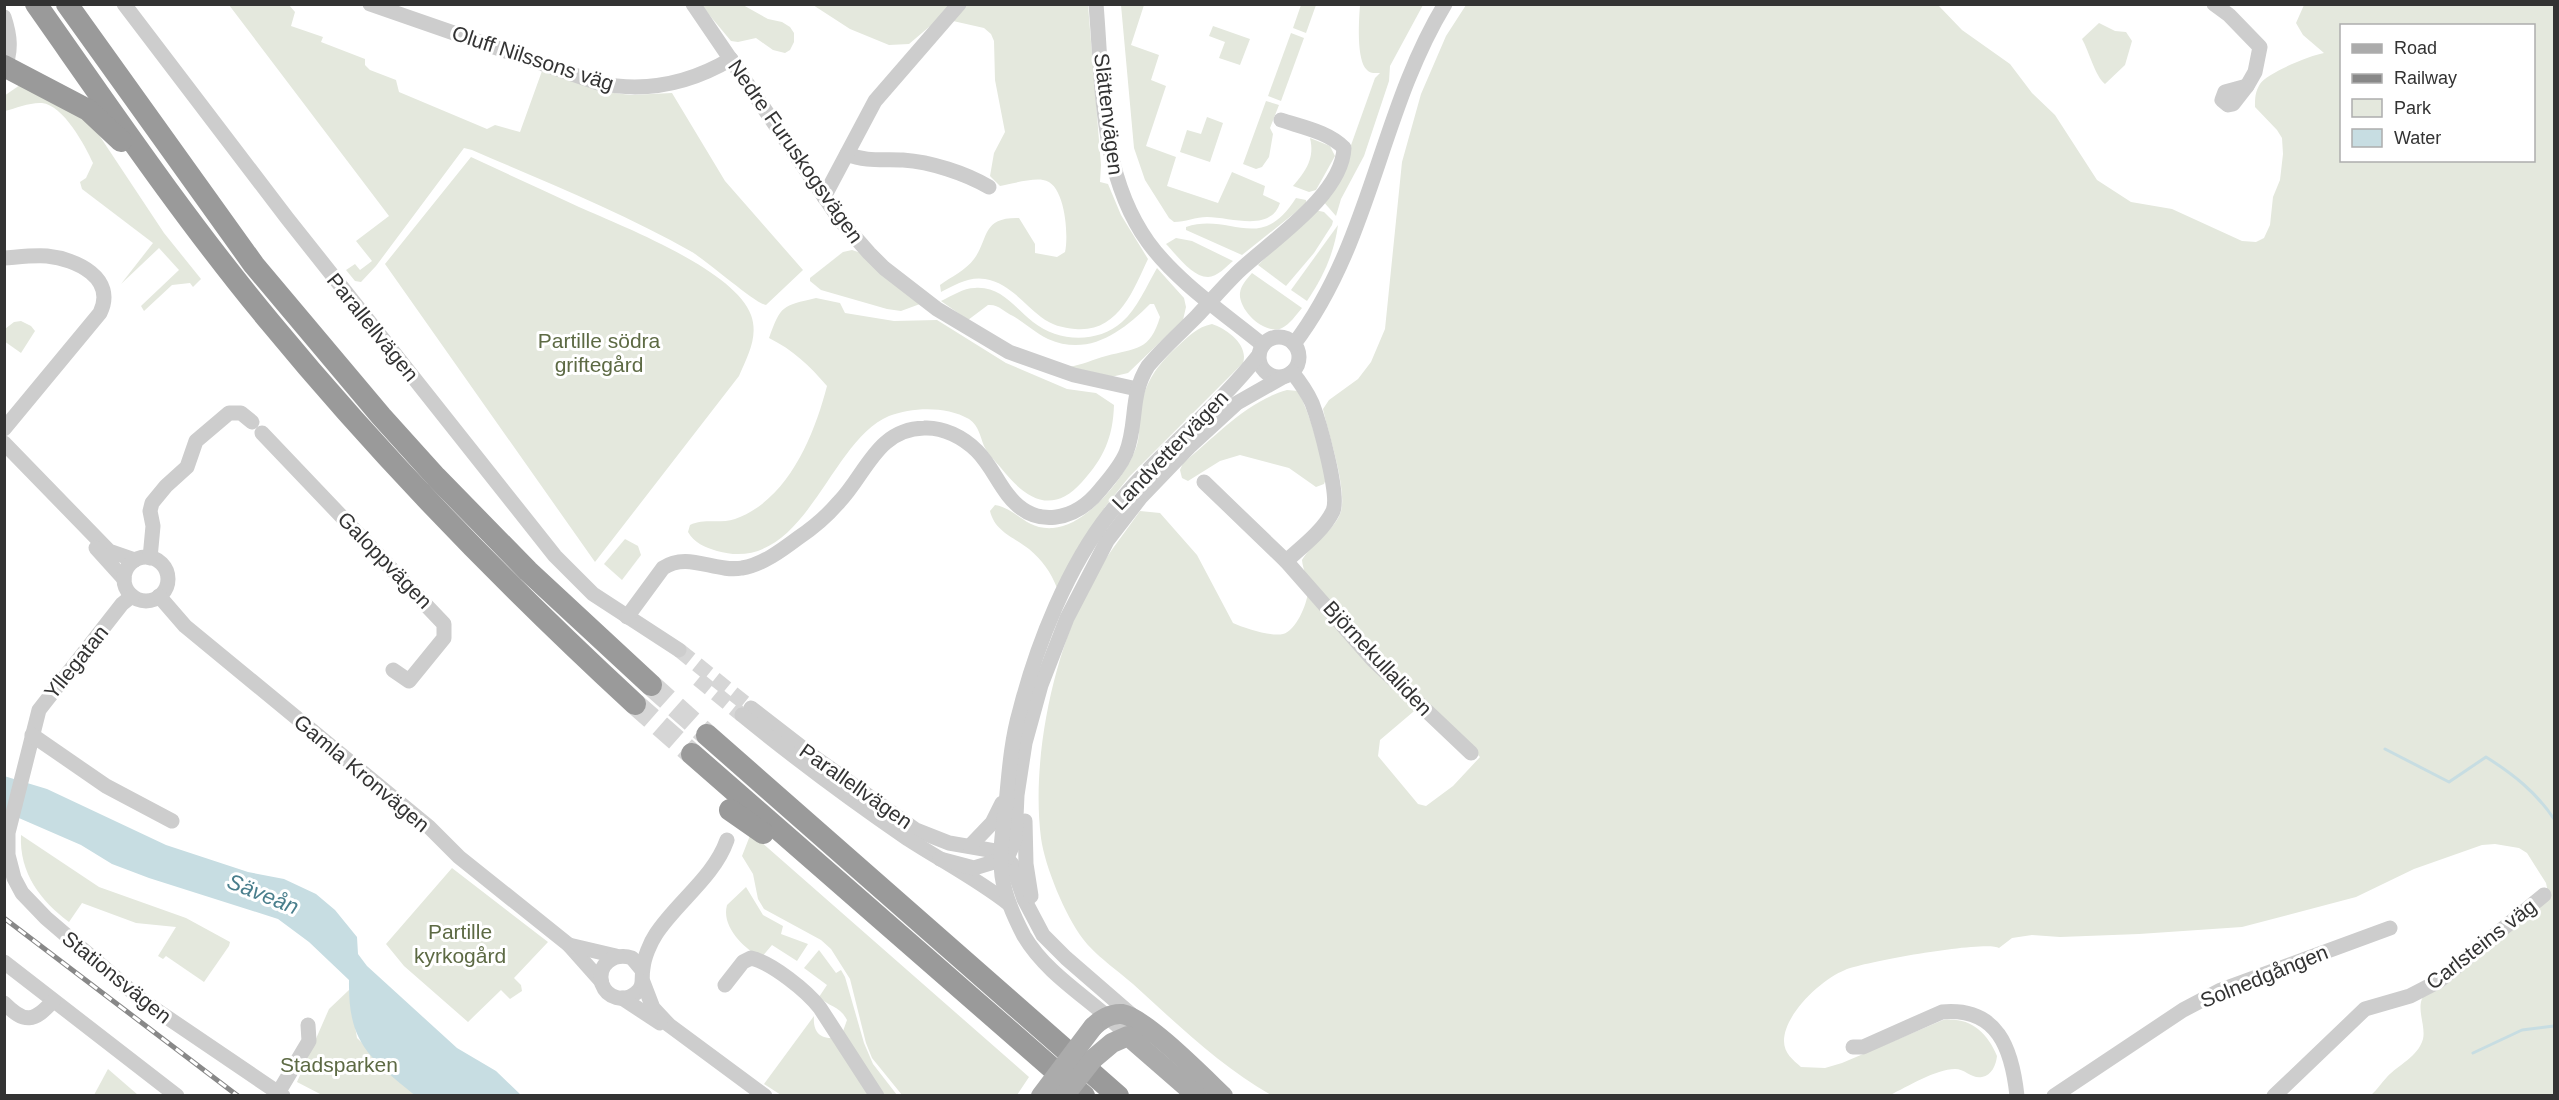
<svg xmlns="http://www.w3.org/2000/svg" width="2559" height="1100" viewBox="0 0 2559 1100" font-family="Helvetica,sans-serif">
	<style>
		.green { fill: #e4e8dd; fill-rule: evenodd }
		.water { fill: #c7dde2 }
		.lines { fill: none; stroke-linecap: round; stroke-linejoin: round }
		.stream { stroke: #c7dde2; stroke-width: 3 }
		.minor-tunnel { stroke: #d6d6d6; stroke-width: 15; stroke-dasharray: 15 8; stroke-linecap: butt }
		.highway-tunnel { stroke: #d6d6d6; stroke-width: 22; stroke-dasharray: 22 11; stroke-linecap: butt }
		.minor { stroke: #cdcdcd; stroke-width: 15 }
		.major { stroke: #ababab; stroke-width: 20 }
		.highway { stroke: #9a9a9a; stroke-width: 22 }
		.rail-casing { stroke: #888; stroke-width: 5 }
		.rail { stroke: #fff; stroke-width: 3; stroke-dasharray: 9; stroke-linecap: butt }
		.major-bridge { stroke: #ababab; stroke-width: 20 }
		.labels { text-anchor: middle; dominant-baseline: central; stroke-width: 6; stroke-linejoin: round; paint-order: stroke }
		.street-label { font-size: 21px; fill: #333; stroke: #fff }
		.park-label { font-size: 21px; fill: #5d6a44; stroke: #fff }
		.water-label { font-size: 22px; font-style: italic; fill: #497e8c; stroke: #fff }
	</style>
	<rect width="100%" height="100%" fill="#fff"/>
	<g class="green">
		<path d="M229,5H289L295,12L291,26L323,37L321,42L365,59V65L370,70L396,80L399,92L487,129L495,125L520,132L542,71L606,92L631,95L672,93L725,181L803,270L766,305C756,304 707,261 692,252C622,212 546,182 472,150L464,148L376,266L361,282L355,281L346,270L355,264L360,270L372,261L356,241L389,216Z"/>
		<polygon points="701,5 743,5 768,19 782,22 790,27 794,33 794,42 790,50 785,53 773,50 756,38 738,42 731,41"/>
		<path d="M813,5H1088L1101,165L1100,182L1108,184L1121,215L1148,259C1133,291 1118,333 1075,329C1063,328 1051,325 1041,317C1023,303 1009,283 985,279C970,276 954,285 941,292L940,285C951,277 966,270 974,259C989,239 981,217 1019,218L1035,244V253L1057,257L1065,252C1069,235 1065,182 1043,180C1032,178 1011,184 1000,186L990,176L994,153L1005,132L995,80L994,41L991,34L984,28L953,21L929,27L909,44L889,45L850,29Z"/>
		<path d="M1121,5H1144L1131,45L1159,55L1151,80L1166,86L1146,146L1176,157L1167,186L1218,203L1232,172L1265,186L1263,195L1280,203C1270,233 1231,217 1207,217C1196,217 1185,222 1174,222L1169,218L1145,180L1134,148Z"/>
		<polygon points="1301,5 1316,5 1306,33 1293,28"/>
		<path d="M1360,5H1423L1390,66L1389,81L1364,156L1341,199L1336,216L1322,200L1345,162L1375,78L1380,73C1376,73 1370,74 1367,70C1356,60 1359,19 1360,5Z"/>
		<path d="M1466,5H1938L1962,30L2010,64L2032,93L2055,115L2097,180L2131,202L2172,209L2242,241L2256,242L2264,238L2270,225L2273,197L2280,180L2283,154L2282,138L2277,130L2255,107C2255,98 2255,92 2260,84C2267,73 2311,55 2324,53L2303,35L2296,23L2304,5H2554V1095H2371C2377,1090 2381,1083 2387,1077C2398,1065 2418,1057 2423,1039C2426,1026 2416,1008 2423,997L2548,892L2546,883L2527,853L2519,848L2495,844L2482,845L2414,869L2356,897L2242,927L2139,934L2060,937L2032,935L2012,938L1999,948C1986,940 1863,962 1845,970C1822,979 1784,1014 1784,1041C1784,1053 1793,1060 1801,1067L1825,1068L1842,1063L1943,1020C1970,1017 1987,1032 1997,1056C1996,1065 1992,1075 1982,1077C1972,1079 1965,1069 1955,1069C1936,1069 1907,1087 1890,1095H1271C1219,1065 1177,1024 1133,984C1118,971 1094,954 1083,939C1065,915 1045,867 1041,838C1031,760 1053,656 1089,586C1103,560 1123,535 1140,511L1160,513L1197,555L1233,623C1244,628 1271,637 1283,634C1296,631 1307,604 1308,592C1309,580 1303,571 1302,560C1312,543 1332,533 1340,514C1349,493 1328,433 1323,409L1329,400L1358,379L1371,362L1385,329L1402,162L1421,94L1446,36ZM2342,26H2534V160H2342ZM1427,705L1480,757L1453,786L1426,806L1418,804L1378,756L1380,740L1413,712Z"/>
		<path d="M2099,23L2115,31L2126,32L2132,41L2125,65L2105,84C2095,76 2089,51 2082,39Z"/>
		<polygon points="1213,26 1250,39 1240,65 1219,58 1225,42 1209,36"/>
		<polygon points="1291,33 1304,38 1281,101 1268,96"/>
		<path d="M20,85L84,119L99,135L164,233L201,279L193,287L190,283L172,285L144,311L141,306L179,270L159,248L121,284L153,243L82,189L80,182L86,178L93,163C85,145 63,105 42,103C31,102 16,108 5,111L4,96Z"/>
		<polygon points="1266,101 1279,105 1270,128 1273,134 1269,157 1262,167 1256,169 1243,164"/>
		<polygon points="1207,117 1223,123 1210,162 1180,152 1187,130 1201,134"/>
		<path d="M1310,138L1330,146L1335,156L1316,190L1309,192L1293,186C1306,171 1315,158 1310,138Z"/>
		<path d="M471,157C507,174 543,190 579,207C622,226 735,270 751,315C759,337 747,357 739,376L595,562L385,264Z"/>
		<path d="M1296,198L1306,200V204L1242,255L1186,230V227C1231,212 1260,255 1296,198Z"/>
		<polygon points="1315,210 1324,212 1333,221 1332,225 1314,253 1286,286 1258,265"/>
		<path d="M1338,225C1334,254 1323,277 1307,301L1291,290Z"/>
		<path d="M1176,238L1192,241L1233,261C1227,266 1217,277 1208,277C1192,277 1176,254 1166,244Z"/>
		<polygon points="852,250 861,253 920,304 901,311 887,309 821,290 810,281 810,278 843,252"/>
		<path d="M1157,268L1184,298L1186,307L1183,320L1128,373L1111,377L1069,367C1082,365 1094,359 1106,356C1136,348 1150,351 1160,317L1154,304H1150C1122,332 1089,357 1048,339C1035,333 1025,323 1013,316C1004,312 999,304 988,305L968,320L941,301C952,296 963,288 975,288C1001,286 1014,307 1033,322C1058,342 1097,344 1122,322C1137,309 1147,285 1157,268Z"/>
		<path d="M1252,273L1302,308C1296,315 1290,324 1282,328C1265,336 1238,310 1240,293C1241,285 1247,279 1252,273Z"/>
		<path d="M816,298L840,303L845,313L894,321L937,320L1006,363L1067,389L1096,393L1114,405C1113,437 1104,458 1082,482C1051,517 1024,497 1001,468C995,461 988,454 984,446C980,436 979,426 969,419C946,406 913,407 889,416C828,441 805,576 717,551C705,547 694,543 688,532L690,525C704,518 720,524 735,519C788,500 814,436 827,386C809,365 793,350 769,338C781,305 782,306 816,298Z"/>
		<polygon points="21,321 31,326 35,331 21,353 4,341 5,329 14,322"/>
		<path d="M1212,324C1227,329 1249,345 1243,363L1129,477L1105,507L1057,588C1051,572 1042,560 1029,549C1014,537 995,532 990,511L995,505C1018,509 1025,530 1053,528C1086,526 1125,478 1136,448C1140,437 1139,424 1140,412C1144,383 1157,365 1178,346C1189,336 1197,327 1212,324Z"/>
		<path d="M1287,390L1298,391C1312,419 1319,448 1326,479L1324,484L1316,487L1289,468L1240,455L1220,461L1188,481L1182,478L1180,470L1183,463C1215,437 1247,401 1287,390Z"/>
		<polygon points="625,539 638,546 641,555 622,580 604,564"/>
		<polygon points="751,833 1029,1077 1017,1095 902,1095 872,1058 866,1043 850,979 831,949 821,940 764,909 758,899 753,874 742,856"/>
		<path d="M21,835L99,887L186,918L230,942L229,946L204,982L166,956L163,959L158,956L176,927L136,923L82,903L69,922C41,901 19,873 21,835Z"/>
		<polygon points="452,868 548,942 514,978 521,985 522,991 510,999 501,990 468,1022 404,966 386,944"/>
		<path d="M746,887L763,915L783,926L781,934L808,944L797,961L772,945L761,958C744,948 721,927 727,905Z"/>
		<path d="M819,950L836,973L841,970L845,977L864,1043L873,1064L897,1095H881L842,1034L847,1020C840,1006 829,1007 819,997L827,985L804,968Z"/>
		<polygon points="349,990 357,1038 416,1095 322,1095 297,1082 329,1009"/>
		<path d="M814,1016C813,1028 817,1038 831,1038L871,1095H781L764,1084Z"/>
		<polygon points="108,1069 138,1095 94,1095"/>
	</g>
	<path class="water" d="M4,776L47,789L166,845L248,872L284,879L316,894L335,910L357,937L358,954L367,966L457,1048L496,1071L521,1095L416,1096L412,1093C367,1056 348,1041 349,980L309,942L278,919L149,878L112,864L81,845L5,812Z"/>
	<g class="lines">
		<g class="stream">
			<path d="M2385,749L2449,782L2486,757C2513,774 2536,792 2554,819"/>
			<polyline points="2473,1053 2522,1030 2554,1026"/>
		</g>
		<g class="minor-tunnel">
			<polyline points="679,650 751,708"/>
			<polyline points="698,679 742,715"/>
		</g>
		<g class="highway-tunnel">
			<polyline points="651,685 707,735"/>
			<polyline points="635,704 692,754"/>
		</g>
		<g class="minor">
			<polyline points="124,4 287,218 555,556 593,594 679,650"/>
			<path d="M370,4L598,83C646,93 689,84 731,59"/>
			<polyline points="693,4 840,220 869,253 884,268 937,309 1009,352 1074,375 1137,389"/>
			<path d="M1096,4C1103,85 1099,173 1148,242C1176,281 1225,314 1263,345"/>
			<polyline points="2214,4 2229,15 2260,47 2255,72 2247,86"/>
			<path d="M4,17C10,35 12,51 4,69"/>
			<polygon points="2247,86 2233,104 2228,105 2222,100 2225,92"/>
			<path d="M847,154C866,162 883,159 903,160C931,162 965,173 989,187"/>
			<polyline points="824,197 875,101 959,4"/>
			<path d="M4,258C18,257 33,255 47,256C76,259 117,278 100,313L4,429"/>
			<circle cx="1279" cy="357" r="20"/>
			<path d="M1294,344C1372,241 1379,113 1445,4"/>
			<polyline points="262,433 444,624 444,638 409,681 393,670"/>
			<polyline points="4,443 109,551 135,560"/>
			<polyline points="1204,482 1286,561 1373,660 1471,753"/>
			<polyline points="96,548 124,579"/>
			<circle cx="146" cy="579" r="22"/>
			<polyline points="150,558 153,526 150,511 152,503 166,486 187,467 196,441 229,413 241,413 252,422"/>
			<path d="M1286,561C1302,547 1324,530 1333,511C1340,495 1319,421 1312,403C1307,392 1300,382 1292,372"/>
			<polyline points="132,596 122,604 39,710 8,833 8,855 14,878 22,893 46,918 143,1001 283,1096"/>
			<polyline points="159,596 185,626 429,827 459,857 569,945 601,981"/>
			<path d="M627,617L663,568C688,551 715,573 742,568C762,565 782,550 798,538C813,528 827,516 839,502C866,474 877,429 924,428C943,427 963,437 977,451C990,464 997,481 1008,495C1035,530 1075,521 1100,490C1110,478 1120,467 1126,453C1138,423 1129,396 1148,366C1163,348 1180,333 1196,317C1210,302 1223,287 1237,273C1269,242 1342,196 1344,148C1329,132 1302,127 1281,120"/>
			<polyline points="751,708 813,756 916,830 949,843 1001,852 1012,864 1024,899 1043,935 1066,958 1134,1017"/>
			<path d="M742,715C796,759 851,800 908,839C942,861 977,879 1009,904"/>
			<polyline points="32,735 106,786 172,821"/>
			<polyline points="1025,821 1026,864 1031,896"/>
			<polyline points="970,846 992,823 1002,803"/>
			<polyline points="940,859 974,868 1007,858 1015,840 1017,795 1025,743 1041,685 1067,618 1107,541 1141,497 1189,447 1237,403 1283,377"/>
			<polyline points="569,945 616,956"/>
			<polyline points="4,962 177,1096"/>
			<path d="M642,970L632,958C615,952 596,964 602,984C607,998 624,1003 636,993C645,986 641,978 643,968C644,958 650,943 656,934C677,902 714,877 727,840"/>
			<polyline points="643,982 653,1008 669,1025 765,1096"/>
			<path d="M725,985L743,962L751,958C772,963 807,991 820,1008L877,1096"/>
			<polyline points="622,998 660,1023"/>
			<path d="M4,1003C25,1024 34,1022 53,1001"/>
			<path d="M1128,1036C1095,1001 1049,978 1024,936C1014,917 1005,897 1002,876C999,852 1003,828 1006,804C1009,773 1011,741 1020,710C1037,644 1068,566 1110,513C1155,456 1214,412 1259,355"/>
			<path d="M1853,1047H1863L1942,1012C1998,1007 2012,1049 2017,1096"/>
			<polyline points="278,1093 309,1041 308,1025"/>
			<polyline points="2054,1096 2183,1010 2221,990 2390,928"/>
			<polyline points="2274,1096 2365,1009 2410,996 2439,981 2544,895"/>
		</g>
		<g class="major">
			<path d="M1093,1027C1100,1020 1111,1013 1122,1014C1144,1017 1204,1078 1223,1096"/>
			<polyline points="1093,1059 1112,1043 1128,1036 1197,1096"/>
		</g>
		<g class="highway">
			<path d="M36,4C112,112 186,221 270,322C382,458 505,584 635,704"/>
			<polyline points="67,4 254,265 381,416 436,477 528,571 651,685"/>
			<polyline points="4,66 88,110 121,141"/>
			<polyline points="707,735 1118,1096"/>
			<polyline points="692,754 1084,1096"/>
			<polyline points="730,810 763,833"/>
		</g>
		<g class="rail-casing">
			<polyline id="rail" points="4,918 238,1096"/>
		</g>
		<use href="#rail" class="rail"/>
		<g class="major-bridge">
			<polyline points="1041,1096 1093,1027"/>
			<polyline points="1064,1096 1093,1059"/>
		</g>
	</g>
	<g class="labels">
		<g class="street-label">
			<text transform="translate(533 58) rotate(18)">Oluff Nilssons väg</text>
			<text transform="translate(1109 114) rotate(83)">Slättenvägen</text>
			<text transform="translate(796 151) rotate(55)">Nedre Furuskogsvägen</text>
			<text transform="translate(373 327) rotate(51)">Parallellvägen</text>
			<text transform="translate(1170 450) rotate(-46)">Landvettervägen</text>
			<text transform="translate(385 560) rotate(46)">Galoppvägen</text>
			<text transform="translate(1378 658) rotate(47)">Björnekullaliden</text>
			<text transform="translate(76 662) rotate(-51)">Yllegatan</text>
			<text transform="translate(362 773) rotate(40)">Gamla Kronvägen</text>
			<text transform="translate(856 786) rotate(35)">Parallellvägen</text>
			<text transform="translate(2481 944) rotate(-38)">Carlsteins väg</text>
			<text transform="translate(2264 976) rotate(-22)">Solnedgången</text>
			<text transform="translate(117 977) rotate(39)">Stationsvägen</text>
		</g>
		<g class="park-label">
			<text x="599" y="340">Partille södra<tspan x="599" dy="24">griftegård</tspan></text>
			<text x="460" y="931">Partille<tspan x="460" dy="24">kyrkogård</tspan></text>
			<text x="339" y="1064">Stadsparken</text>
		</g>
		<g class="water-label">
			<text transform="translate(263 894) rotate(22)">Säveån</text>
		</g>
	</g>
	<rect width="2559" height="1100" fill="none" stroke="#333333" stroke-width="12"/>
	<rect x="2340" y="24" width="195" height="138" fill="#ffffff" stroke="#adadad" stroke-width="1.5"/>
	<rect x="2352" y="44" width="30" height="9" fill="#ababab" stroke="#adadad" stroke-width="1.5"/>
	<text x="2394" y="54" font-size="18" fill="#333333">Road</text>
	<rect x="2352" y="74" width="30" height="9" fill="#888888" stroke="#adadad" stroke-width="1.5"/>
	<text x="2394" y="84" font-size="18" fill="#333333">Railway</text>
	<rect x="2352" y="99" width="30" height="18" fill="#e4e8dd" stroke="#adadad" stroke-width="1.5"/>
	<text x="2394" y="114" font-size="18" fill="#333333">Park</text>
	<rect x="2352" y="129" width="30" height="18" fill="#c7dde2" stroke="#adadad" stroke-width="1.5"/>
	<text x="2394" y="144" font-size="18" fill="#333333">Water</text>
</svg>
